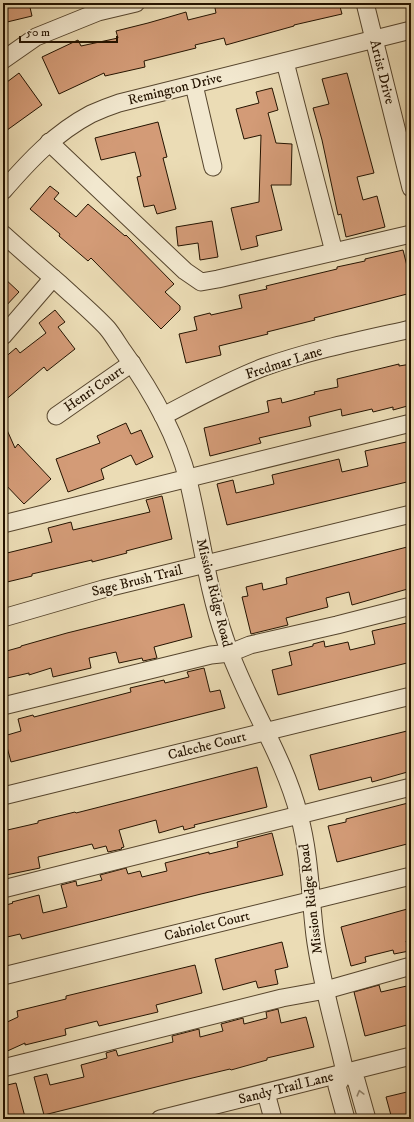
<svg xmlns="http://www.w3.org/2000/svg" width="414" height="1122" viewBox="0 0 414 1122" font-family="'IM FELL DW Pica',serif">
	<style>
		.building { fill: #d39b77; stroke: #241300 }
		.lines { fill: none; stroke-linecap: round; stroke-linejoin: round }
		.minor-casing { stroke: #56452d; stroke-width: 19 }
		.minor { stroke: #f2e8cf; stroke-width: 17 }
		.oneway { stroke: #958872 }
		.labels { text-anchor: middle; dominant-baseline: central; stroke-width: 4; stroke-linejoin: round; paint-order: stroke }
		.street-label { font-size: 14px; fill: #241300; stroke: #f2e8cf }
	</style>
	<rect width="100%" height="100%" fill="#ebdcb5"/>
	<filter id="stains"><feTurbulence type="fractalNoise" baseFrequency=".005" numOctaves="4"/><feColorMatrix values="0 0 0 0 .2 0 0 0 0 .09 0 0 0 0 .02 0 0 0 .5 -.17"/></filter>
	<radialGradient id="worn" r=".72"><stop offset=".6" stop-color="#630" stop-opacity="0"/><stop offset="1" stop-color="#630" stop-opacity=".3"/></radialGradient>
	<g class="building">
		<polygon points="3,3 29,3 32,16 3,23"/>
		<polygon points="214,3 339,3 342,14 294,25 294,26 226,45 224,38 195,45 196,48 144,61 145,67 105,76 104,73 59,94 42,57 78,40 81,46 118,38 116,31 148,23 169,17 186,12 188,20 216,13"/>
		<polygon points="19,73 42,105 3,133 3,85"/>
		<polygon points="347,73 374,173 357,177 363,200 377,196 385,227 346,237 341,214 338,215 322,140 313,108 329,104 322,79"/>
		<polygon points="272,88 278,110 268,113 276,143 292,144 291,185 271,185 282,230 256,236 258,246 241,250 231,208 259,202 261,135 244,139 236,109 259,103 256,92"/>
		<polygon points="158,122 167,157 163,158 176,209 157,214 154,205 144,207 137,177 141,176 135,152 101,160 95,138"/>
		<polygon points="50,186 59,193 54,199 76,217 88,204 125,236 126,235 174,284 165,292 180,306 180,310 161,329 91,258 88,261 59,236 60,234 30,209"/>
		<polygon points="212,221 218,257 200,260 198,243 178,246 176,227"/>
		<polygon points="403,250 411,282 411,293 314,318 315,320 267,332 268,334 219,346 221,355 186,363 179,334 197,330 194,317 210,313 211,315 242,308 239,295 267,289 266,286 337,269 337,267 365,261 365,259"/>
		<polygon points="3,277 19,292 3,309"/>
		<polygon points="55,310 65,322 58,327 75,349 47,371 44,367 3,402 3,359 16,348 20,353 46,333 39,323"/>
		<polygon points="399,364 399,366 411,364 411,405 393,410 393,407 373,412 372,409 342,416 341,409 309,417 311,426 259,438 261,443 210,456 204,428 269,412 267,401 281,398 282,403 315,394 314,392 338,387 337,379"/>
		<polygon points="3,421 15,448 18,444 51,479 24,504 3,482"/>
		<polygon points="126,423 131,434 141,430 153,457 136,465 131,455 101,469 104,479 68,492 56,459 100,443 97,436"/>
		<polygon points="411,441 411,481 227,525 217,484 233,480 236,493 274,484 272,475 339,459 342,472 368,466 365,451"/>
		<polygon points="162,496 172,539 126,551 127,553 92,562 92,560 32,574 32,576 3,583 3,554 52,542 48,528 71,522 73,530 150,512 146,500"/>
		<polygon points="411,546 411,588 352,605 349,592 326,598 328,607 286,618 288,625 251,634 242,597 248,596 246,587 262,583 263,590 287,584 286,578"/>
		<polygon points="184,604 192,637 154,647 157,658 143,661 142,658 119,663 116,652 89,658 91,668 53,677 51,668 29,675 29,673 3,679 3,652 21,647 21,646 67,633"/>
		<polygon points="411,622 411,662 278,695 272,670 292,665 289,652 313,646 313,644 324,641 325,647 348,642 350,650 375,644 372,631"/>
		<polygon points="204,668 210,692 220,690 225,708 11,762 4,736 21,731 18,719 33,715 34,717 131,692 130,688 164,680 165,683 189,677 187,672"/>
		<polygon points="411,730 411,771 372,782 371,777 319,790 310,755"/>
		<polygon points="257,767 267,807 194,825 195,827 184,830 183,826 159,833 156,820 119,830 124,847 121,848 122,849 108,852 106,846 94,849 92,844 38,857 40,868 6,875 3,860 3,831 38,823 38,821 75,812 76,813"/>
		<polygon points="408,803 411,815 411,843 337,862 328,826 346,822 346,819"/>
		<polygon points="272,833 283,875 201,894 22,939 20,934 3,938 3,906 13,903 12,902 39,895 43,913 67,907 61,885 76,881 77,886 102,880 100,875 126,868 128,874 140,871 142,877 167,871 165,863 209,852 209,854 238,847 237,842"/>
		<polygon points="411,908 411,940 406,941 409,951 394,954 393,950 365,957 366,962 351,966 341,927"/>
		<polygon points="282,942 288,967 275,970 278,984 258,988 256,981 223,990 215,959"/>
		<polygon points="195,965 202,993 156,1005 158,1012 99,1026 97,1021 65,1029 66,1035 25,1045 25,1043 3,1053 3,1024 18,1017 17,1011 66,999 66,996"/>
		<polygon points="379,985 381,992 411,985 411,1024 365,1036 354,992"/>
		<polygon points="278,1009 281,1023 306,1017 314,1047 267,1058 267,1060 231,1070 230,1069 184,1080 44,1115 34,1077 47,1074 50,1085 84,1077 81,1065 107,1058 106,1053 116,1050 118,1056 173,1042 172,1036 199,1029 200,1037 223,1031 221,1024 243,1018 244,1024 267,1018 266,1012"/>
		<polygon points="16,1083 25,1117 18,1119 3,1119 3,1086"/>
		<polygon points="411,1091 411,1119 392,1119 386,1097"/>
	</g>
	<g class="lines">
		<g class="minor-casing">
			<g id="minor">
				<polyline points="365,3 411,188"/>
				<polyline points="3,60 36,37 98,12 136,3"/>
				<polyline points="285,62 334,252"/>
				<polyline points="194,85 213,167"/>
				<polyline points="49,142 185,271 201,282 218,279 411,234"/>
				<path d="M3,191C29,161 55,133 91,114C100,110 110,106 119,103L411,30"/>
				<path d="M3,234C22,251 40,267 59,283C75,298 92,312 107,328C113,335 118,344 123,351C151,390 176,433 188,480C201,533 207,588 225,639C245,700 283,753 299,815C310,855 310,895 315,936C321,982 335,1027 345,1072L356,1080L367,1119"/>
				<polyline points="3,336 53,278"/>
				<polyline points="56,416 132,363"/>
				<path d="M163,416C196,399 229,380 264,367C312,350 362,340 411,329"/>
				<polyline points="3,524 411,423"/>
				<polyline points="3,618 103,589 411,514"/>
				<polyline points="3,706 211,655 230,653 250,645 337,625 411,606"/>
				<polyline points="3,796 411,696"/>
				<polyline points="3,889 411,787"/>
				<polyline points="3,976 411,876"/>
				<polyline points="3,1068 282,998 326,990 411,966"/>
				<polyline points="345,1072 337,1086 346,1119"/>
				<polyline points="266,1093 273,1119"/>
				<polyline points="160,1119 411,1056"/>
			</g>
		</g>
		<use href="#minor" class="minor"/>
	</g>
	<defs><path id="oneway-chevron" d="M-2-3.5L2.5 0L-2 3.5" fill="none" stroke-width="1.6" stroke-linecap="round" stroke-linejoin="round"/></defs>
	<use class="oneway" href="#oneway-chevron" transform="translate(360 1093) rotate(-105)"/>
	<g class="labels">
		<g class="street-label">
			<text transform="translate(382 72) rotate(76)">Artist Drive</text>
			<text transform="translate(175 89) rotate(-14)">Remington Drive</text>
			<text transform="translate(284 363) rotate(-18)">Fredmar Lane</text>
			<text transform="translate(94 389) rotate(-35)">Henri Court</text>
			<text transform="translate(137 581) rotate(-14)">Sage Brush Trail</text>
			<text transform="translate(214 593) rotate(76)">Mission Ridge Road</text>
			<text transform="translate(207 746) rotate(-14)">Caleche Court</text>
			<text transform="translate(311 899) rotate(-97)">Mission Ridge Road</text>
			<text transform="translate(207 926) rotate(-14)">Cabriolet Court</text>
			<text transform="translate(286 1088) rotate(-14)">Sandy Trail Lane</text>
		</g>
	</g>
	<rect width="414" height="1122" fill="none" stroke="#ebdcb5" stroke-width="16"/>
	<rect x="4" y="4" width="406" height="1114" fill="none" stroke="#241300" stroke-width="2"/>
	<rect x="8" y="8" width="398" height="1106" fill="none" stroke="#241300"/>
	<path d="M20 36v6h97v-6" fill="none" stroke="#241300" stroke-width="2"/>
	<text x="26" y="36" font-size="12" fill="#241300" stroke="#f2e8cf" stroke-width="3" paint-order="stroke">50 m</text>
	<rect width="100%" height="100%" filter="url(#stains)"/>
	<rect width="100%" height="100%" fill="url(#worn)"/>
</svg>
